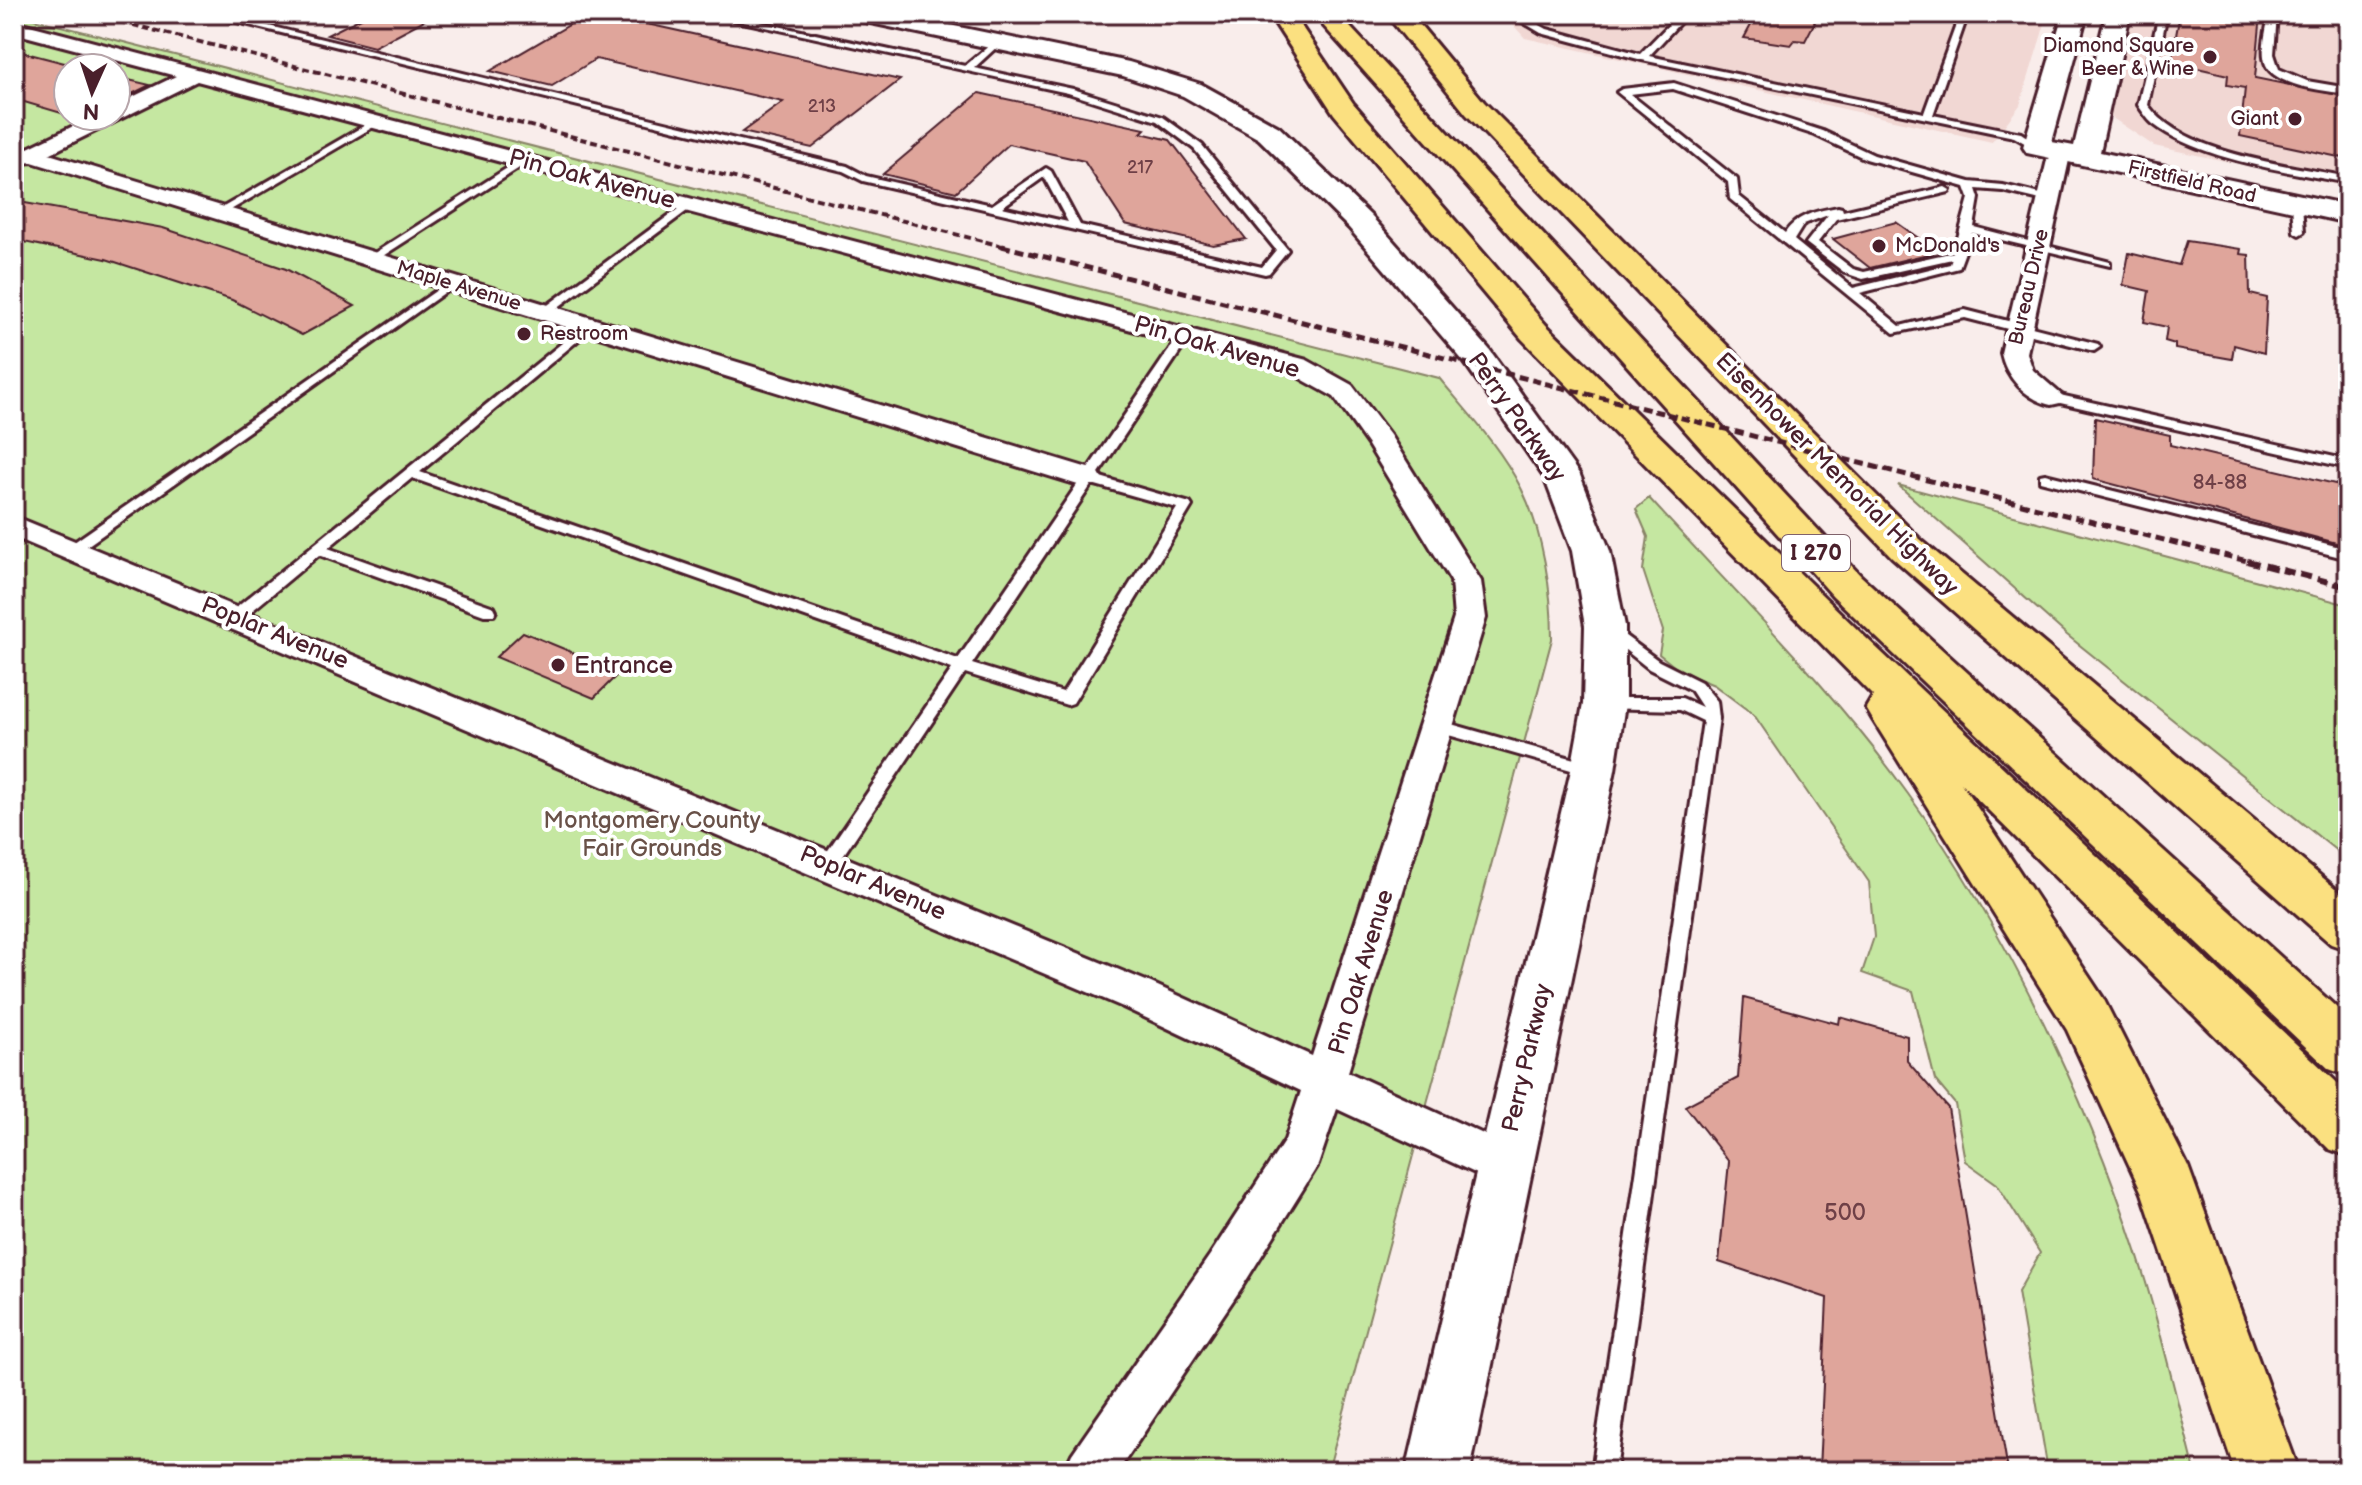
<svg xmlns="http://www.w3.org/2000/svg" width="2362" height="1485" viewBox="0 0 2362 1485" font-family="'Balsamiq Sans',sans-serif">
	<style>
		.built { fill: #f1d7d3 }
		.green { fill: #c5e7a1; stroke: #888366; stroke-width: 2; fill-rule: evenodd }
		.building { fill: #dfa59b; stroke: #4a1f2b; stroke-width: 2 }
		.lines { fill: none; stroke-linecap: round; stroke-linejoin: round }
		.lane-casing { stroke: #4a1f2b; stroke-width: 6 }
		.street-casing { stroke: #4a1f2b; stroke-width: 6 }
		.secondary-casing { stroke: #4a1f2b; stroke-width: 6 }
		.highway-casing { stroke: #4a1f2b; stroke-width: 6 }
		.lane { fill: #fff; fill-rule: evenodd }
		.street { fill: #fff; fill-rule: evenodd }
		.secondary { fill: #fff; fill-rule: evenodd }
		.highway { fill: #fbe080; fill-rule: evenodd }
		.rail-far2 { stroke: #4a1f2b; stroke-width: 4; stroke-dasharray: 7 4; stroke-linecap: butt }
		.rail-far1 { stroke: #4a1f2b; stroke-width: 5; stroke-dasharray: 9 5; stroke-linecap: butt }
		.rail { stroke: #4a1f2b; stroke-width: 6; stroke-dasharray: 12 6; stroke-linecap: butt }
		.poi-dot { fill: #4a1f2b; stroke: #fff; stroke-width: 3 }
		.labels { text-anchor: middle; dominant-baseline: central; stroke-width: 8; stroke-linejoin: round; paint-order: stroke }
		.far-number-label { font-size: 18px; fill: #6f4047 }
		.far-poi-label { font-size: 20px; fill: #4a1f2b; stroke: #fff; text-anchor: end }
		.far-street-label { font-size: 20px; fill: #4a1f2b; stroke: #fff }
		.number-label { font-size: 20px; fill: #6f4047 }
		.shield { fill: #fff; stroke: #80626b; stroke-width: 2 }
		.shield-label { font-size: 22px; font-weight: bold; fill: #4a1f2b }
		.street-label { font-size: 24px; fill: #4a1f2b; stroke: #fff }
		.poi-label { font-size: 24px; fill: #4a1f2b; stroke: #fff; text-anchor: start }
		.park-label { font-size: 24px; fill: #695148; stroke: #fff }
		.near-number-label { font-size: 24px; fill: #6f4047 }
	</style>
	<rect width="100%" height="100%" fill="#f9edeb"/>
	<filter id="ink" filterUnits="userSpaceOnUse"><feTurbulence type="fractalNoise" baseFrequency=".0125" numOctaves="2"/><feDisplacementMap in="SourceGraphic" scale="16" xChannelSelector="R" yChannelSelector="G"/><feConvolveMatrix kernelMatrix="1 2 1 2 8 2 1 2 1" color-interpolation-filters="sRGB"/></filter>
	<g filter="url(#ink)">
		<g class="built">
			<polygon points="1503,14 2048,14 2020,105 1992,142 1525,38"/>
			<polygon points="2129,14 2348,14 2348,187 2154,146 2105,113"/>
		</g>
		<g class="green">
			<path d="M14,14L1439,378C1468,413 1500,447 1521,488C1543,531 1552,592 1552,639L1328,1471H14ZM68,68H116V116H68Z"/>
			<polygon points="1898,485 2348,605 2348,860 2067,635"/>
			<path d="M1649,498C1737,595 1832,688 1908,794C2014,940 2104,1133 2153,1307C2168,1361 2181,1416 2195,1471H2048L2018,1292L2040,1253L1997,1184L1965,1161L1955,1104L1935,1080L1913,991L1862,973L1874,937L1869,882L1754,715L1714,685L1680,671L1659,654L1663,631L1643,570L1648,537L1636,509Z"/>
		</g>
		<g class="building">
			<polygon points="369,14 436,14 374,47 327,35"/>
			<polygon points="588,14 602,14 900,80 812,148 742,132 783,102 596,59 552,86 490,71"/>
			<polygon points="1757,14 1819,14 1805,41 1795,40 1791,45 1744,38"/>
			<polygon points="2180,14 2261,14 2255,78 2348,97 2348,159 2240,136 2245,88 2227,85 2228,75 2171,62"/>
			<polygon points="14,50 84,68 68,68 68,115 14,99"/>
			<polygon points="116,77 150,85 116,102"/>
			<polygon points="979,93 1145,129 1141,133 1170,140 1246,239 1213,245 1125,224 1084,161 1009,144 956,192 883,174"/>
			<polygon points="14,201 163,228 286,269 355,306 302,335 232,300 106,259 14,240"/>
			<polygon points="1896,222 1931,247 1926,249 1932,253 1870,268 1833,239"/>
			<polygon points="2187,241 2241,249 2240,254 2249,255 2250,294 2267,298 2264,353 2234,345 2232,359 2175,349 2175,344 2165,341 2167,327 2144,322 2149,291 2123,285 2129,253 2179,265"/>
			<polygon points="2095,418 2170,435 2170,445 2348,487 2348,546 2093,479"/>
			<polygon points="523,632 620,672 594,698 496,657"/>
			<polygon points="1744,998 1839,1024 1840,1017 1907,1036 1907,1061 1948,1108 2008,1471 1819,1471 1827,1298 1719,1262 1729,1162 1685,1106 1738,1078"/>
		</g>
		<g class="lines">
			<g class="lane-casing">
				<g id="lane">
					<path d="M204,14H219L847,166L866,176L992,205L1046,168L1051,171L1080,225L1262,267L1276,250L1194,149L1157,121L1068,93L706,14H722L965,66L997,39L1002,42L1000,44L974,68L1073,89L1163,117L1202,145L1288,250L1269,273L1265,274L863,181L843,171ZM1044,177L1068,222L1002,207Z"/>
					<polygon points="1509,14 1520,14 1547,29 1640,54 1679,14 1688,14 1649,56 1924,113 1960,14 1968,14 1933,115 2021,133 2042,147 2037,150 2014,137 1642,60 1541,33"/>
					<path d="M2159,14H2167L2148,105C2184,155 2290,165 2348,177V183C2291,172 2199,160 2153,124C2147,119 2143,112 2138,105Z"/>
					<path d="M2269,14H2277L2274,54L2279,69L2307,81L2348,88V94C2327,91 2276,87 2266,65C2260,50 2267,29 2269,14Z"/>
					<path d="M1674,83L1823,131L1874,155L1970,182L2003,185L2053,197V201L2049,202L2003,191L1976,189L1979,198L1974,227L2110,262V266L1972,233L1959,268L1860,293L1900,326L1965,310L2098,344L2100,347L2094,351L1965,318L1894,333L1730,199L1728,182L1617,92L1622,89ZM1673,89L1815,135L1866,159L1965,187L1969,198L1954,252L1864,272L1853,269L1818,242L1836,219L1949,192L1950,190L1945,187L1843,211L1842,208L1838,207C1817,211 1798,214 1785,233L1739,196L1737,179L1630,94ZM1828,215L1806,243L1845,273L1863,279L1952,259L1950,264L1853,288L1794,240L1804,224Z"/>
					<polygon points="374,120 382,122 222,215 213,213"/>
					<polygon points="523,158 527,159 527,163 375,261 365,259"/>
					<polygon points="2297,202 2302,205 2304,232 2299,235 2294,232 2292,205"/>
					<polygon points="686,203 695,205 549,314 541,314 541,310"/>
					<polygon points="450,281 456,284 454,286 77,553 67,553 65,550 67,547"/>
					<path d="M589,321L593,322V328L420,472L958,659L1180,334L1184,333L1190,337L1097,476L1190,503L1192,506L1073,703L1067,705L965,673L834,869L828,871L822,869L819,864L822,859L952,669L412,478L328,548L494,607L496,611L494,615H484L319,555L241,620H231L229,616L231,612ZM1092,484L1177,508L1063,692L972,664Z"/>
					<polygon points="2051,393 2348,460 2348,468 2047,400 2045,397"/>
					<polygon points="2045,474 2348,549 2348,559 2040,481 2040,475"/>
					<polygon points="1609,624 1659,661 1701,682 1717,701 1719,718 1616,1471 1592,1471 1703,721 1680,710 1599,708 1597,704 1599,700 1605,698 1682,698 1702,707 1691,690 1649,669 1604,633 1602,629 1604,625"/>
					<polygon points="1437,720 1592,764 1598,765 1600,770 1598,775 1592,776 1431,730 1429,726"/>
				</g>
			</g>
			<g class="street-casing">
				<g id="street">
					<polygon points="14,21 1307,360 1352,385 1390,435 1481,581 1486,618 1348,1072 1518,1150 1524,1165 1518,1180 1503,1186 1337,1109 1318,1165 1242,1287 1118,1471 1064,1471 1072,1454 1210,1255 1285,1140 1301,1091 1123,1007 14,537 14,516 1151,983 1312,1056 1454,618 1451,581 1368,445 1334,397 1289,372 197,81 49,154 1098,471 1102,478 1098,485 1078,485 32,162 14,164 14,144 28,148 94,116 116,116 116,105 176,76 14,33"/>
					<path d="M2058,153L2069,160L2027,353L2033,370L2064,397L2060,403L2051,405C2026,399 2006,378 2001,353L2047,160Z"/>
				</g>
			</g>
			<g class="secondary-casing">
				<g id="secondary">
					<polygon points="849,14 896,14 1129,62 1201,84 1279,127 1371,216 1489,349 1580,475 1610,551 1625,626 1625,704 1615,770 1470,1471 1406,1471 1571,770 1583,704 1585,626 1572,551 1544,477 1465,363 1349,228 1259,139 1183,96 1123,76 861,21"/>
					<polygon points="2063,14 2087,14 2052,142 2074,146 2106,14 2130,14 2100,152 2348,205 2348,223 2027,153 2023,147"/>
				</g>
			</g>
			<g class="highway-casing">
				<g id="highway">
					<polygon points="1269,14 1293,14 1353,103 1546,325 1863,635 2348,1093 2348,1156 2329,1149 1961,783 2103,998 2188,1166 2299,1471 2235,1471 2142,1193 2067,1030 1873,720 1866,708 1873,696 1522,339 1334,114"/>
					<polygon points="1313,14 1338,14 1861,576 2348,1018 2348,1076 2329,1069 1833,596"/>
					<polygon points="1386,14 1411,14 1484,102 1920,539 2348,899 2348,950 2331,944 1892,557 1466,114"/>
				</g>
			</g>
			<use href="#lane" class="lane"/>
			<use href="#street" class="street"/>
			<use href="#secondary" class="secondary"/>
			<use href="#highway" class="highway"/>
			<polyline class="rail-far2" points="90,14 1010,248"/>
			<polyline class="rail-far1" points="1002,246 2255,563"/>
			<polyline class="rail" points="2247,561 2348,587"/>
		</g>
	</g>
	<g class="poi-dot">
		<circle cx="2210" cy="57" r="8"/>
		<circle cx="2295" cy="119" r="8"/>
		<circle cx="1879" cy="246" r="8"/>
		<circle cx="524" cy="334" r="8"/>
		<circle cx="558" cy="665" r="8"/>
	</g>
	<g class="labels">
		<g class="far-number-label">
			<text x="822" y="106">213</text>
			<text x="1140" y="167">217</text>
		</g>
		<g class="far-poi-label">
			<text x="2194" y="46">Diamond Square<tspan x="2194" dy="23">Beer &amp; Wine</tspan></text>
			<text x="2279" y="119">Giant</text>
			<text x="1895" y="246" text-anchor="start">McDonald's</text>
			<text x="540" y="334" text-anchor="start">Restroom</text>
		</g>
		<g class="far-street-label">
			<text transform="translate(2192 182) rotate(13)">Firstfield Road</text>
			<text transform="translate(459 286) rotate(17)">Maple Avenue</text>
			<text transform="translate(2029 287) rotate(-77)">Bureau Drive</text>
		</g>
		<g class="number-label">
			<text x="2220" y="483">84-88</text>
		</g>
		<rect class="shield" x="1782" y="535" width="68" height="36" rx="6"/>
		<g class="shield-label">
			<text x="1816" y="553">I 270</text>
		</g>
		<g class="street-label">
			<text transform="translate(592 179) rotate(15)">Pin Oak Avenue</text>
			<text transform="translate(1217 347) rotate(16)">Pin Oak Avenue</text>
			<text transform="translate(1517 417) rotate(55)">Perry Parkway</text>
			<text transform="translate(1837 474) rotate(45)">Eisenhower Memorial Highway</text>
			<text transform="translate(275 633) rotate(22)">Poplar Avenue</text>
			<text transform="translate(873 883) rotate(23)">Poplar Avenue</text>
			<text transform="translate(1361 972) rotate(-73)">Pin Oak Avenue</text>
			<text transform="translate(1527 1058) rotate(-77)">Perry Parkway</text>
		</g>
		<g class="poi-label">
			<text x="574" y="665">Entrance</text>
		</g>
		<g class="park-label">
			<text x="652" y="820">Montgomery County<tspan x="652" dy="28">Fair Grounds</tspan></text>
		</g>
		<g class="near-number-label">
			<text x="1845" y="1212">500</text>
		</g>
	</g>
	<rect width="2362" height="1485" fill="none" stroke="#fff" stroke-width="48"/>
	<rect x="24" y="24" width="2314" height="1437" fill="none" stroke="#4a1f2b" stroke-width="3" filter="url(#ink)"/>
	<g transform="translate(92 92) rotate(183)"><circle r="38" fill="#ffffff" stroke="#b7a5aa" stroke-width="2"/>
	<path d="M0-6L14 30L0 20L-14 30Z" fill="#4a1f2b"/>
	<text y="-12" font-size="22" font-weight="bold" text-anchor="middle" fill="#4a1f2b">N</text>
	</g>
</svg>
